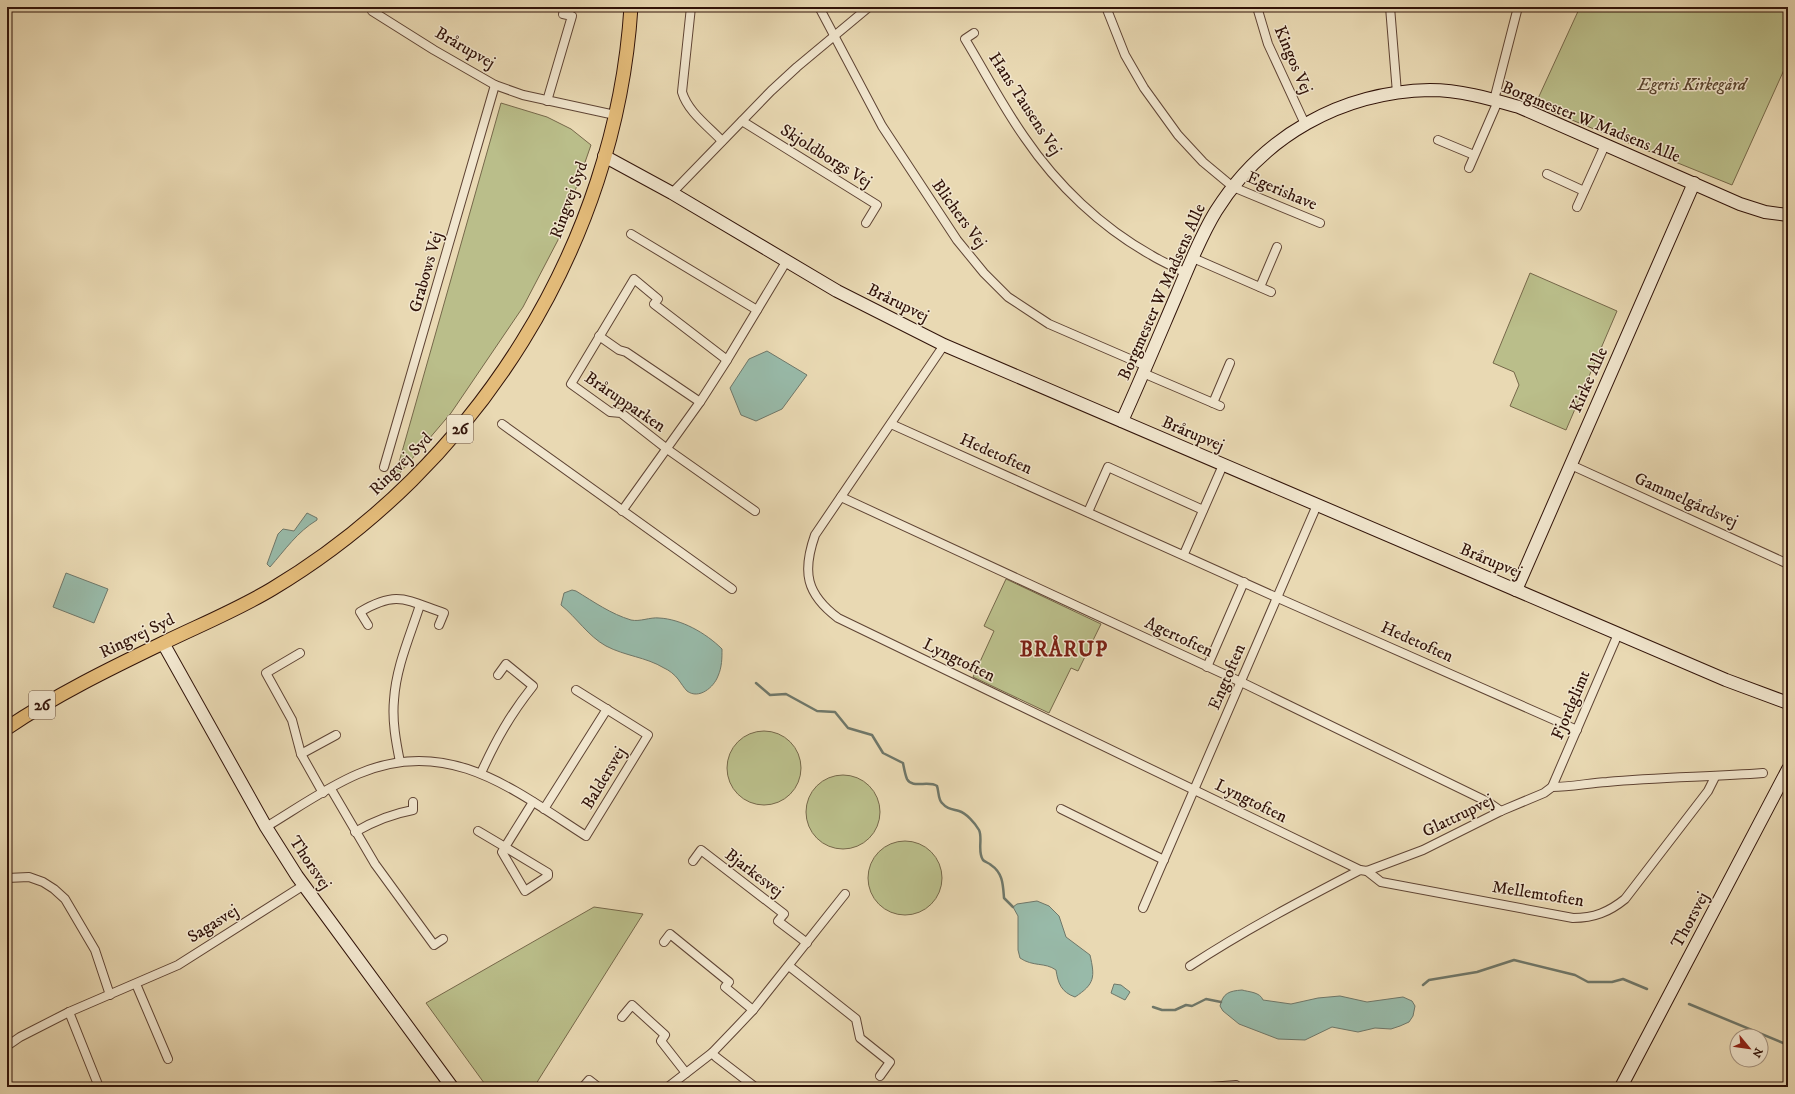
<svg xmlns="http://www.w3.org/2000/svg" width="1795" height="1094" viewBox="0 0 1795 1094" font-family="'IM FELL DW Pica',serif">
	<style>
		.green { fill: #babe8a; stroke: #76684a }
		.water { fill: #98baa9; stroke: #6f7769 }
		.lines { fill: none; stroke-linecap: round; stroke-linejoin: round }
		.stream { stroke: #6f7769; stroke-width: 2.5 }
		.street-casing { stroke: #5f4434; stroke-width: 10 }
		.secondary-casing { stroke: #311309; stroke-width: 14 }
		.primary-casing { stroke: #311309; stroke-width: 15 }
		.street { stroke: #f1e6ce; stroke-width: 8 }
		.secondary { stroke: #f1e6ce; stroke-width: 12 }
		.primary { stroke: #e4bc7a; stroke-width: 13 }
		.labels { text-anchor: middle; dominant-baseline: central; stroke-width: 3; stroke-linejoin: round; paint-order: stroke }
		.shield { fill: #f1e6ce; stroke: #6b5244; stroke-width: 1 }
		.shield-label { font-size: 16px; font-weight: bold; fill: #311309 }
		.street-label { font-size: 17px; fill: #311309; stroke: #f1e6ce }
		.park-label { font-size: 17px; font-style: italic; fill: #5a4630; stroke: #f1e6ce }
		.district-label { font-size: 21px; font-weight: bold; letter-spacing: 1px; fill: #7a1f14; stroke: #f1e6ce }
	</style>
	<rect width="100%" height="100%" fill="#e9d9b3"/>
	<filter id="stains"><feTurbulence type="fractalNoise" baseFrequency=".005" numOctaves="4"/><feColorMatrix values="0 0 0 0 .2 0 0 0 0 .09 0 0 0 0 .02 0 0 0 .5 -.17"/></filter>
	<radialGradient id="worn" r=".72"><stop offset=".6" stop-color="#630" stop-opacity="0"/><stop offset="1" stop-color="#630" stop-opacity=".3"/></radialGradient>
	<g class="green">
		<polygon points="1580,7 1788,7 1788,61 1732,185 1535,105"/>
		<polygon points="501,103 547,117 571,129 591,145 558,240 523,307 451,413 394,480"/>
		<polygon points="1530,273 1617,311 1566,430 1510,406 1519,385 1514,372 1493,363"/>
		<polygon points="1006,579 1101,624 1078,671 1071,668 1049,713 973,677 994,631 984,626"/>
		<circle cx="764" cy="768" r="37"/>
		<circle cx="843" cy="812" r="37"/>
		<circle cx="905" cy="878" r="37"/>
		<polygon points="594,907 643,914 534,1087 487,1087 426,1003"/>
	</g>
	<g class="water">
		<polygon points="767,351 807,375 782,409 756,421 741,415 730,388 749,359"/>
		<path d="M307,513L317,518V520C297,532 285,550 270,567L267,564L278,534L283,529L294,531Z"/>
		<polygon points="66,573 108,589 94,623 53,607"/>
		<path d="M572,590L576,591C594,602 611,614 631,620C640,622 650,617 659,618C681,619 706,633 722,649C722,658 722,667 718,676C714,687 699,700 687,691C684,688 681,683 678,679C675,675 669,670 664,668C646,657 625,656 606,646C588,636 577,618 561,605L564,593Z"/>
		<path d="M1037,901L1049,906L1059,916L1066,937L1090,955C1095,977 1095,984 1075,997C1061,992 1058,983 1056,970C1045,962 1033,967 1020,958L1018,950V916L1013,907L1017,904Z"/>
		<polygon points="1114,984 1121,985 1130,992 1125,1000 1111,993"/>
		<path d="M1242,990C1249,992 1260,992 1263,1000L1291,1004L1318,998L1340,996L1367,1002L1403,997L1412,1001L1415,1006L1413,1016L1409,1022L1400,1026L1391,1029L1375,1028L1358,1032L1332,1027L1305,1040L1278,1039L1239,1024L1223,1011L1220,1006C1223,993 1229,991 1242,990Z"/>
	</g>
	<g class="lines">
		<g class="stream">
			<path d="M756,683L770,695L786,694L817,711L835,712L848,728L872,735L883,753L903,763C904,768 905,774 907,779C912,789 929,780 937,786C939,792 938,799 942,803C947,809 952,809 959,811C966,813 975,823 979,830C983,838 977,852 983,860C985,862 989,863 991,865C1003,873 1003,885 1004,898L1013,907"/>
			<polyline points="1423,985 1429,980 1477,972 1514,960 1575,975 1588,982 1612,982 1623,979 1647,989"/>
			<polyline points="1689,1004 1788,1045"/>
			<polyline points="1153,1007 1162,1010 1175,1010 1186,1005 1192,1006 1206,999 1221,1002"/>
		</g>
		<g class="street-casing">
			<g id="street">
				<path d="M691,7L682,92C688,112 708,126 722,141"/>
				<polyline points="819,7 882,126 957,240 984,273 1008,297 1049,324 1146,366"/>
				<polyline points="1106,7 1125,55 1144,88 1178,135 1203,162 1233,187 1320,223"/>
				<polyline points="1257,7 1268,44 1305,124"/>
				<polyline points="1390,7 1397,93"/>
				<polyline points="372,11 434,50 495,85 523,95 615,115"/>
				<path d="M974,33L965,39C985,72 1003,107 1025,138C1057,185 1101,227 1151,255C1162,262 1175,267 1186,273"/>
				<polyline points="1494,100 1518,7"/>
				<polyline points="547,101 572,16 563,14"/>
				<polyline points="742,121 877,205 866,223"/>
				<polyline points="1438,140 1474,155"/>
				<polyline points="1469,168 1498,101"/>
				<polyline points="1547,174 1584,191"/>
				<polyline points="672,193 771,91 797,67 869,7"/>
				<polyline points="1577,207 1605,145"/>
				<polyline points="631,234 757,310"/>
				<polyline points="1193,258 1271,292"/>
				<polyline points="1260,287 1277,247"/>
				<polyline points="599,336 619,350 626,352 700,402"/>
				<path d="M944,345L815,535C802,572 806,594 838,618L1360,870"/>
				<polyline points="727,360 654,304 658,299 634,279 571,384 610,412 621,413 667,449 755,511"/>
				<polyline points="1143,373 1220,406"/>
				<polyline points="1213,403 1230,363"/>
				<polyline points="502,424 732,589"/>
				<polyline points="891,424 1278,598 1577,730"/>
				<polyline points="1571,465 1788,564"/>
				<polyline points="384,467 495,85"/>
				<polyline points="841,497 1241,682 1488,802 1501,811"/>
				<polyline points="622,511 700,402 727,360 786,262"/>
				<polyline points="1088,512 1108,467 1203,510"/>
				<polyline points="1184,554 1223,465"/>
				<path d="M368,625L360,612C397,590 406,600 444,613L439,625"/>
				<polyline points="300,653 266,673 292,720 301,754 323,793"/>
				<polyline points="1207,667 1244,582"/>
				<polyline points="301,754 336,735"/>
				<path d="M400,762C396,742 392,721 394,700C396,667 410,636 420,605"/>
				<path d="M481,773C496,740 510,715 533,686L506,664L498,675"/>
				<polyline points="1552,787 1618,634"/>
				<polyline points="331,789 375,864 434,945 443,939"/>
				<polyline points="544,809 607,709"/>
				<polyline points="1061,809 1164,860"/>
				<path d="M266,827C296,809 327,787 358,774C448,735 514,790 586,836L648,735L576,690"/>
				<polyline points="478,831 505,847 502,852 525,891 548,876 548,873 505,847 533,802"/>
				<path d="M355,832C374,821 391,814 413,810V802"/>
				<polyline points="693,861 701,850 784,914 778,921 807,943"/>
				<path d="M1367,871L1381,882L1573,918C1594,918 1609,912 1625,899L1708,791L1715,777"/>
				<polyline points="7,878 29,877 43,882 54,889 65,899 95,950 110,995"/>
				<polyline points="1143,908 1317,505"/>
				<polyline points="664,942 670,934 729,982 725,987 753,1010"/>
				<polyline points="789,966 856,1019 860,1038 890,1062 880,1076"/>
				<path d="M1190,966C1245,930 1302,900 1360,870L1367,871L1423,850L1501,811L1544,793L1552,787C1571,787 1589,783 1607,782C1659,777 1711,777 1763,773"/>
				<polyline points="136,984 168,1059"/>
				<polyline points="69,1012 99,1087"/>
				<polyline points="622,1017 632,1005 665,1035 661,1041 686,1073"/>
				<polyline points="7,1046 20,1037 69,1012 178,965 304,885"/>
				<polyline points="712,1053 716,1057 755,1087"/>
				<polyline points="7,1085 10,1087"/>
				<polyline points="583,1087 589,1080 598,1087"/>
				<polyline points="668,1087 712,1053 736,1028 753,1010 845,894"/>
				<polyline points="1210,1087 1236,1085"/>
			</g>
		</g>
		<g class="secondary-casing">
			<g id="secondary">
				<polyline points="604,156 672,193 837,291 944,345 1726,680 1788,703"/>
				<path d="M1122,421C1141,379 1159,336 1177,294C1189,266 1200,237 1216,211C1263,136 1341,92 1430,90C1461,90 1491,99 1519,107L1740,204L1765,212L1788,215"/>
				<polyline points="1516,590 1694,183"/>
				<polyline points="163,643 266,827 297,876 452,1087"/>
				<polyline points="1621,1087 1788,769"/>
			</g>
		</g>
		<g class="primary-casing">
			<path id="primary" d="M7,728C56,695 109,669 163,643C200,625 237,610 272,589C476,467 616,245 631,7"/>
		</g>
		<use href="#street" class="street"/>
		<use href="#secondary" class="secondary"/>
		<use href="#primary" class="primary"/>
	</g>
	<g class="labels">
		<g class="shield">
			<rect x="447" y="415" width="26" height="28" rx="3"/>
			<rect x="29" y="691" width="26" height="28" rx="3"/>
		</g>
		<g class="shield-label">
			<text x="460" y="429">26</text>
			<text x="42" y="705">26</text>
		</g>
		<g class="street-label">
			<text transform="translate(465 48) rotate(30)">Brårupvej</text>
			<text transform="translate(1293 60) rotate(67)">Kingos Vej</text>
			<text transform="translate(1025 104) rotate(57)">Hans Tausens Vej</text>
			<text transform="translate(1591 122) rotate(22)">Borgmester W Madsens Alle</text>
			<text transform="translate(826 156) rotate(32)">Skjoldborgs Vej</text>
			<text transform="translate(1282 191) rotate(23)">Egerishave</text>
			<text transform="translate(569 200) rotate(-70)">Ringvej Syd</text>
			<text transform="translate(959 214) rotate(54)">Blichers Vej</text>
			<text transform="translate(426 272) rotate(-74)">Grabows Vej</text>
			<text transform="translate(1162 292) rotate(-66)">Borgmester W Madsens Alle</text>
			<text transform="translate(898 303) rotate(26)">Brårupvej</text>
			<text transform="translate(1589 380) rotate(-66)">Kirke Alle</text>
			<text transform="translate(625 402) rotate(34)">Brårupparken</text>
			<text transform="translate(1193 434) rotate(23)">Brårupvej</text>
			<text transform="translate(996 454) rotate(24)">Hedetoften</text>
			<text transform="translate(401 464) rotate(-45)">Ringvej Syd</text>
			<text transform="translate(1686 500) rotate(24)">Gammelgårdsvej</text>
			<text transform="translate(1491 561) rotate(23)">Brårupvej</text>
			<text transform="translate(137 636) rotate(-26)">Ringvej Syd</text>
			<text transform="translate(1179 637) rotate(25)">Agertoften</text>
			<text transform="translate(1417 642) rotate(24)">Hedetoften</text>
			<text transform="translate(959 660) rotate(26)">Lyngtoften</text>
			<text transform="translate(1227 677) rotate(-67)">Engtoften</text>
			<text transform="translate(1571 705) rotate(-67)">Fjordglimt</text>
			<text transform="translate(604 778) rotate(-59)">Baldersvej</text>
			<text transform="translate(1251 801) rotate(26)">Lyngtoften</text>
			<text transform="translate(1458 816) rotate(-26)">Glattrupvej</text>
			<text transform="translate(310 863) rotate(56)">Thorsvej</text>
			<text transform="translate(754 873) rotate(37)">Bjarkesvej</text>
			<text transform="translate(1538 894) rotate(9)">Mellemtoften</text>
			<text transform="translate(1690 920) rotate(-62)">Thorsvej</text>
			<text transform="translate(213 924) rotate(-32)">Sagasvej</text>
		</g>
		<g class="park-label">
			<text x="1692" y="85">Egeris Kirkegård</text>
		</g>
		<g class="district-label">
			<text x="1064" y="650">BRÅRUP</text>
		</g>
	</g>
	<rect width="1795" height="1094" fill="none" stroke="#e9d9b3" stroke-width="24"/>
	<rect x="8" y="8" width="1779" height="1078" fill="none" stroke="#311309" stroke-width="2"/>
	<rect x="12" y="12" width="1771" height="1070" fill="none" stroke="#311309"/>
	<g transform="translate(1749 1048) rotate(119)"><circle r="19" fill="#f1e6ce" stroke="#a4927f"/>
	<path d="M0-3L7 15L0 10L-7 15Z" fill="#8f2418"/>
	<text y="-6" font-size="11" font-weight="bold" text-anchor="middle" fill="#311309">N</text>
	</g>
	<rect width="100%" height="100%" filter="url(#stains)"/>
	<rect width="100%" height="100%" fill="url(#worn)"/>
</svg>
